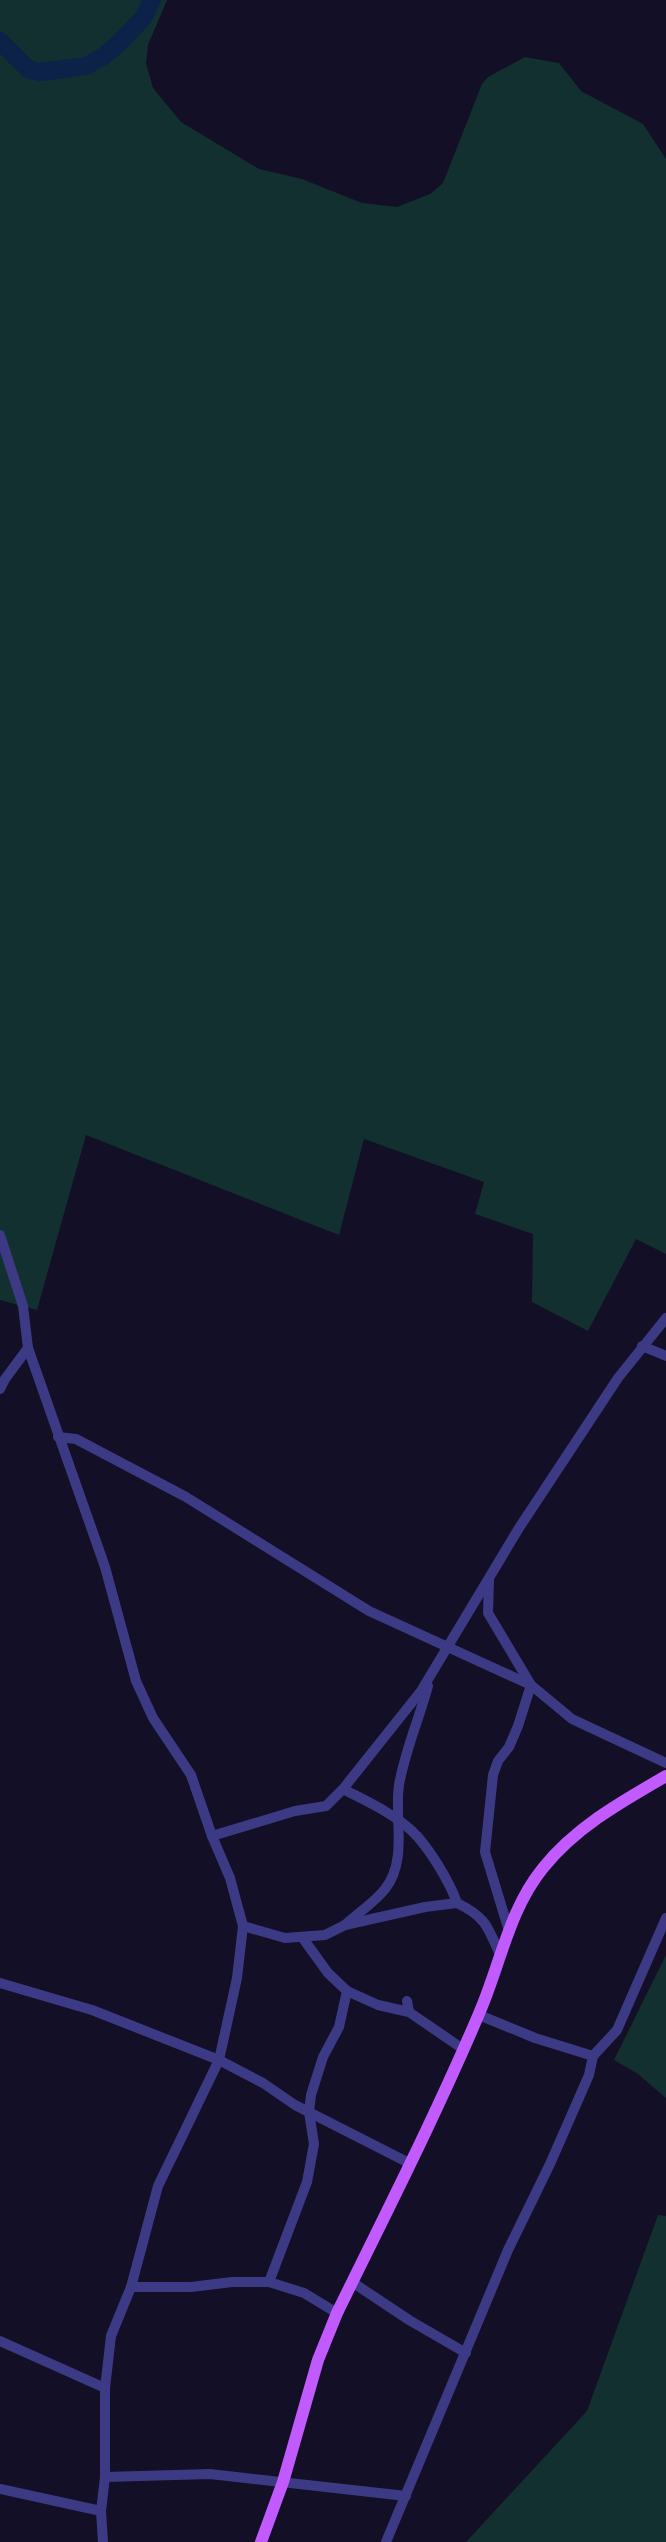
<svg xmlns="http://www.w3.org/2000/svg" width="666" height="2542" viewBox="0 0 666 2542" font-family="'Open Sans',sans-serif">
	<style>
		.green { fill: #12302f }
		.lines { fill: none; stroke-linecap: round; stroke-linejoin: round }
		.river { stroke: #0c2248; stroke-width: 18 }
		.minor { stroke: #3d3a85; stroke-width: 10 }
		.major { stroke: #c25bff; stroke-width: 12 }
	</style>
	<rect width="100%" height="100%" fill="#130f26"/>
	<g class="green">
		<polygon points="0,0 167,0 148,45 146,63 153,88 181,122 259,169 302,179 362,203 397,207 430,194 443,183 482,84 488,77 525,57 559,63 581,91 643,124 666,159 666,1254 636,1239 588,1331 532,1302 533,1234 475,1214 484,1182 364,1139 339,1235 86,1135 37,1310 0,1300"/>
		<polygon points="666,1955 666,2098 638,2074 614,2060"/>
		<polygon points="658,2215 666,2216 666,2542 466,2542 587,2411"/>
	</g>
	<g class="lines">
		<polyline class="river" points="0,41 28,69 40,72 86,66 104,56 119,43 143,18 152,0"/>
		<g class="minor">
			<polyline points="0,1235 23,1306 28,1348 105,1567 136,1681 153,1718 191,1775 212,1836 230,1878 243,1926 237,1978 219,2060 158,2186 131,2287 111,2336 105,2388 105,2477 101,2511 103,2542"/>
			<polyline points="642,1346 666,1356"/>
			<polyline points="0,1389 5,1379 28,1348"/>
			<polyline points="58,1437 76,1439 186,1497 369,1611 531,1685 572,1719 666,1763"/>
			<polyline points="489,1579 488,1613 531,1685 518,1726 509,1747 498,1761 493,1775 485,1852 509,1931"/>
			<path d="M343,1789C366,1801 393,1813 412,1831C428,1846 450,1882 457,1903C486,1917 488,1927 500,1955"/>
			<polyline points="212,1836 295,1811 326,1806 343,1789 421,1691 519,1528 618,1378 666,1318"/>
			<path d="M345,1925C358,1913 375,1902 385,1889C408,1860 394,1818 399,1785C405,1751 419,1719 428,1686"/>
			<polyline points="243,1926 285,1938 325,1935 345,1925 425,1907 457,1903"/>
			<polyline points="0,1983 92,2010 219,2060 263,2083 295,2105 409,2163"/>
			<polyline points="347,1991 378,2005 409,2012"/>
			<polyline points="407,2001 409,2012 463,2049"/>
			<polyline points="479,2015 535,2038 593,2056"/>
			<polyline points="269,2282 307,2182 314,2144 309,2112 311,2095 323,2057 339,2027 347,1991 328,1973 302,1937"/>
			<polyline points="352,2282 409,2320 466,2353"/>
			<polyline points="131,2287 191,2287 232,2282 269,2282 304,2293 337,2313"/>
			<polyline points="0,2341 105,2388"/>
			<polyline points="105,2477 210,2474 406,2496"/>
			<polyline points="0,2489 101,2511"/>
			<polyline points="386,2542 508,2250 550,2164 589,2075 593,2056 617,2030 666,1918"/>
		</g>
		<path class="major" d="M261,2542L283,2482L318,2360L337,2313C385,2215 435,2117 478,2016C500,1967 508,1911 543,1868C576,1827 621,1802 666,1776"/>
	</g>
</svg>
